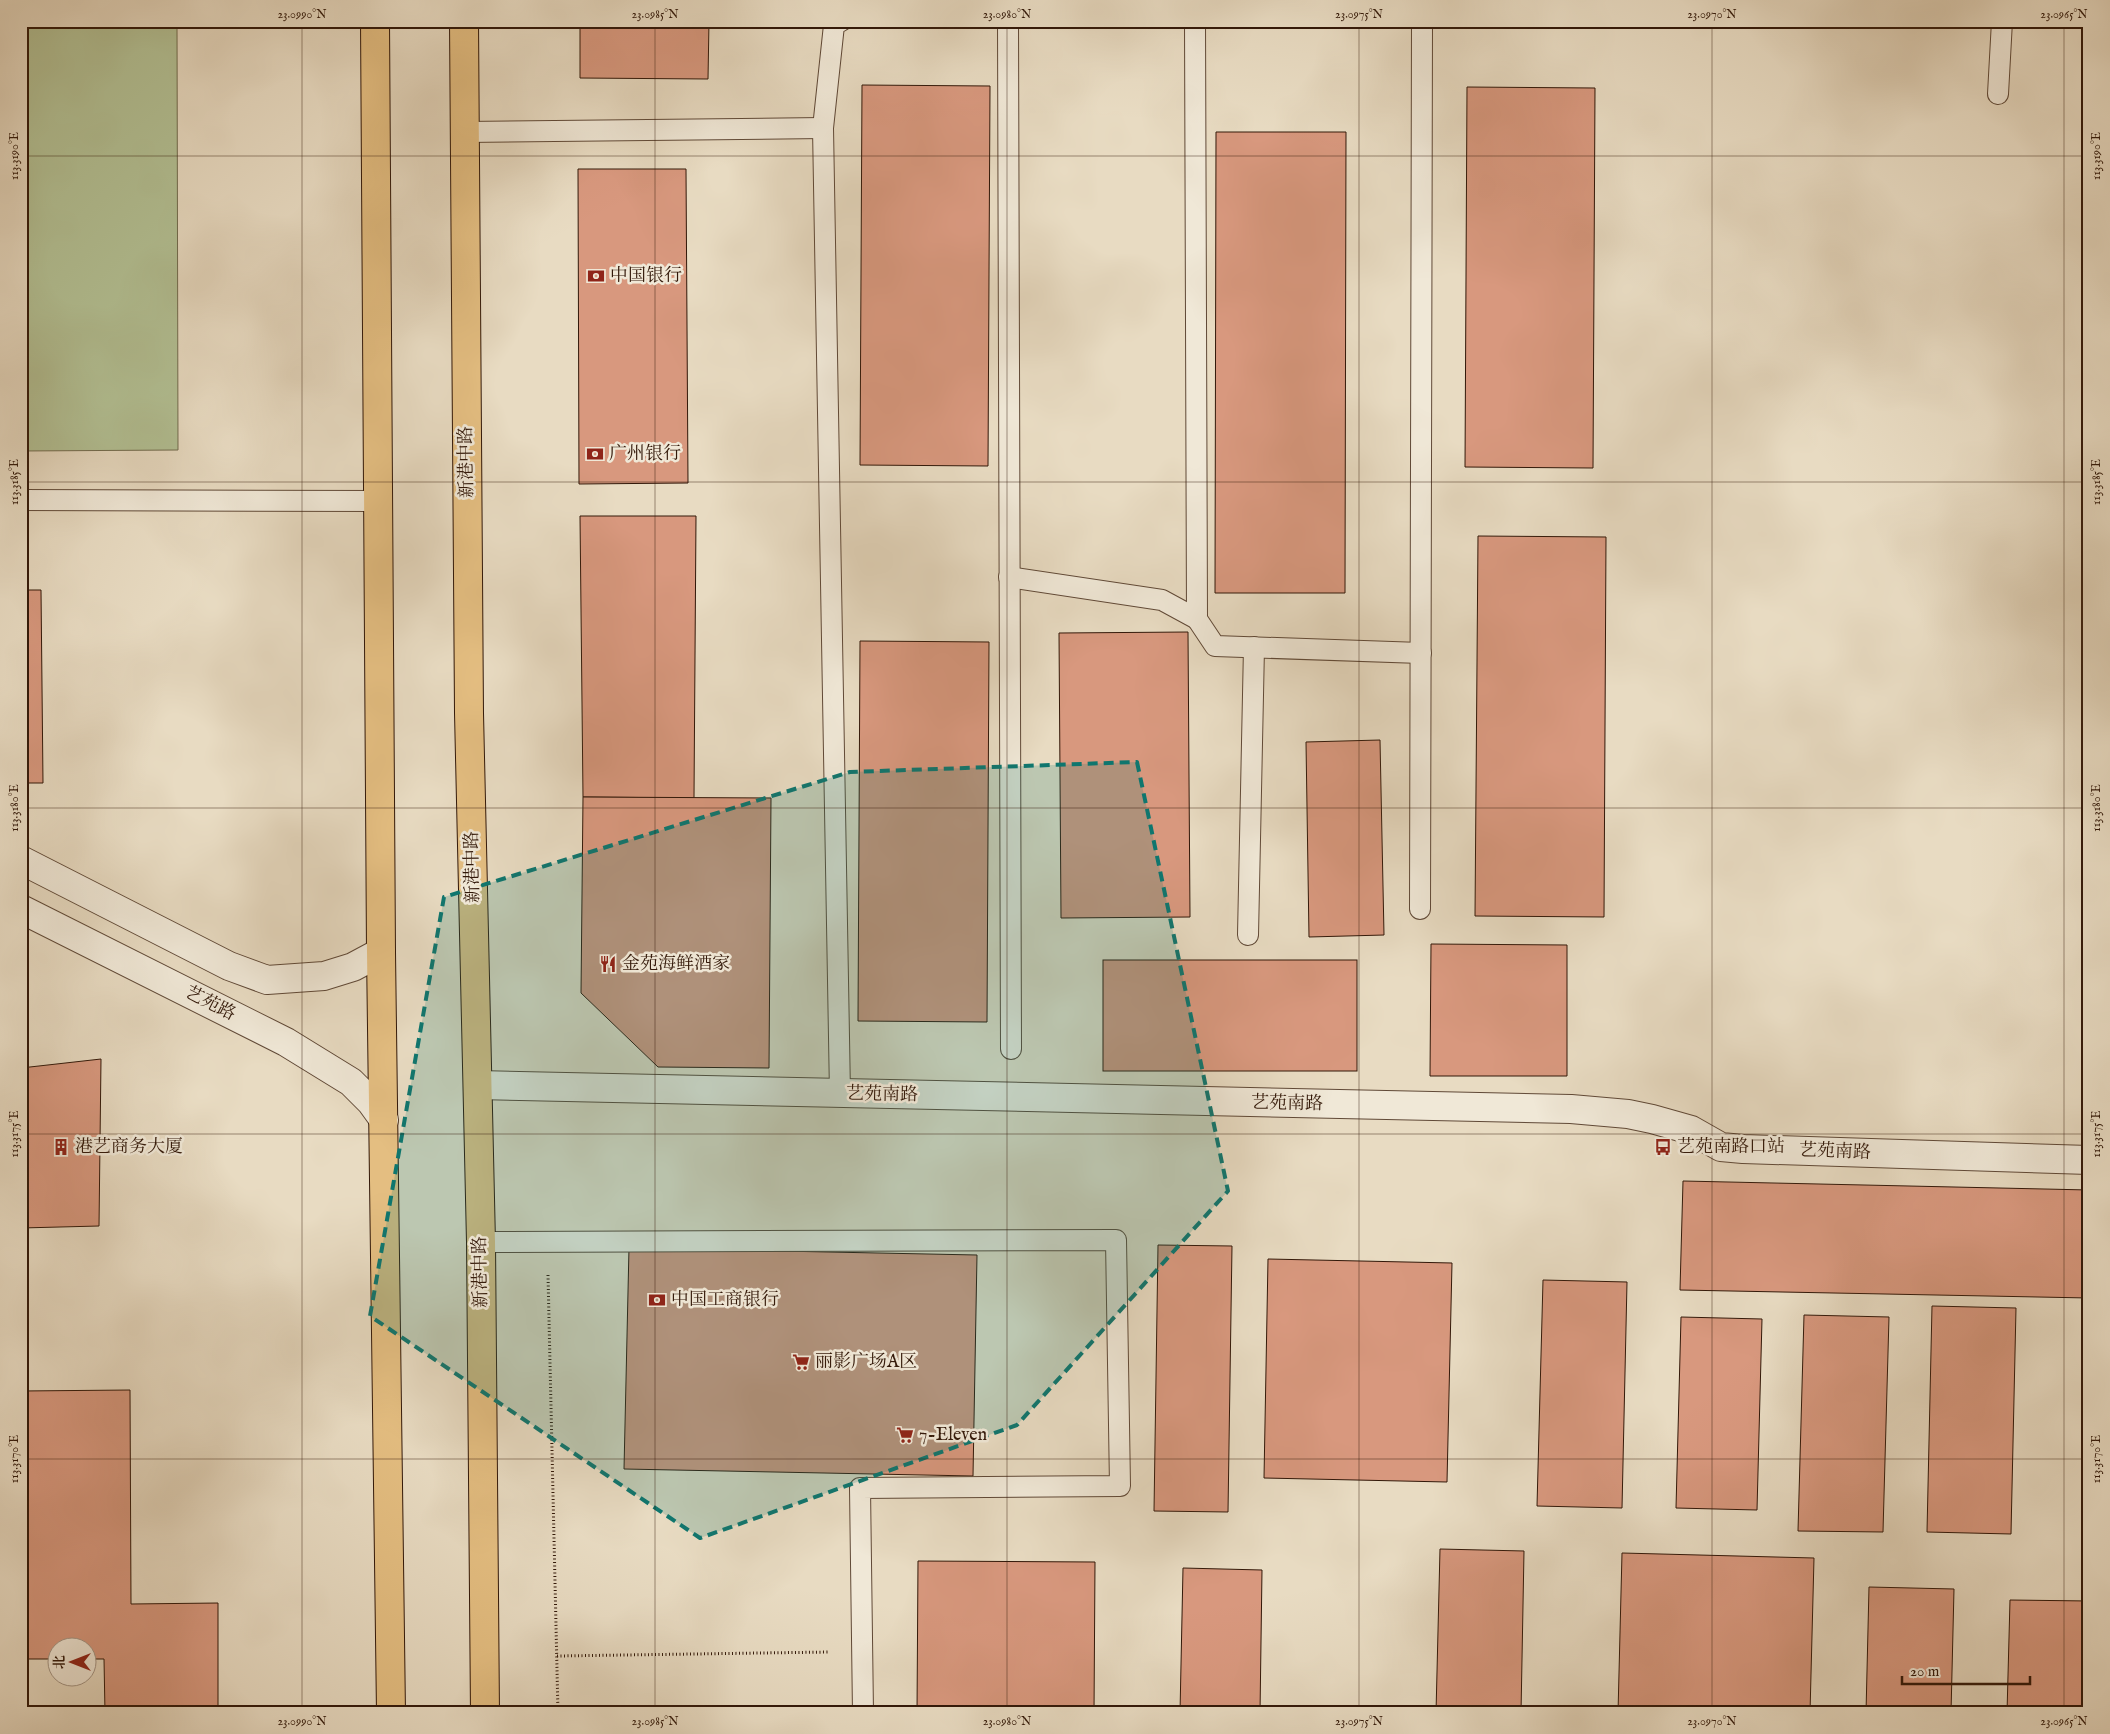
<svg xmlns="http://www.w3.org/2000/svg" width="2110" height="1734" viewBox="0 0 2110 1734" font-family="'IM FELL English','Noto Serif SC',serif">
	<style>
		.green { fill: #b3c195; stroke: #726c4f }
		.building { fill: #d8987e; stroke: #321809 }
		.lines { fill: none; stroke-linecap: round; stroke-linejoin: round }
		.service-casing { stroke: #604937; stroke-width: 22 }
		.tertiary-casing { stroke: #604937; stroke-width: 30 }
		.primary-casing { stroke: #321809; stroke-width: 30 }
		.path { stroke: #321809; stroke-width: 3; stroke-dasharray: 1 2.5; stroke-linecap: butt }
		.service { stroke: #f0e8d7; stroke-width: 20 }
		.tertiary { stroke: #f0e8d7; stroke-width: 28 }
		.primary { stroke: #e4be81; stroke-width: 28 }
		.marked { fill: #0f766e; fill-opacity: 0.2; stroke: #0f766e; stroke-width: 4; stroke-dasharray: 10 6; stroke-linejoin: round }
		.ticks { fill: none; stroke: #321809; stroke-width: 1; stroke-opacity: 0.45 }
		.labels { text-anchor: middle; dominant-baseline: central; stroke-width: 5; stroke-linejoin: round; paint-order: stroke }
		.poi-label { font-size: 18px; fill: #321809; stroke: #f0e8d7; text-anchor: start }
		.street-label { font-size: 18px; fill: #321809; stroke: #f0e8d7 }
		.neatline { fill: none; stroke: #321809; stroke-width: 2 }
		.ticks-label { font-size: 12px; text-anchor: middle; fill: #321809 }
	</style>
	<rect width="100%" height="100%" fill="#e8dbc2"/>
	<filter id="stains"><feTurbulence type="fractalNoise" baseFrequency=".004" numOctaves="4"/><feColorMatrix values="0 0 0 0 .2 0 0 0 0 .09 0 0 0 0 .02 0 0 0 .5 -.17"/></filter>
	<radialGradient id="worn" r=".72"><stop offset=".6" stop-color="#630" stop-opacity="0"/><stop offset="1" stop-color="#630" stop-opacity=".3"/></radialGradient>
	<polygon class="green" points="21,21 177,21 178,450 21,451"/>
	<g class="building">
		<polygon points="580,21 709,21 708,79 580,78"/>
		<polygon points="862,85 990,86 988,466 860,465"/>
		<polygon points="1467,87 1595,88 1593,468 1465,467"/>
		<polygon points="1216,132 1346,132 1345,593 1215,593"/>
		<polygon points="578,169 686,169 688,483 579,484"/>
		<polygon points="580,516 696,516 694,798 583,797"/>
		<polygon points="1478,536 1606,537 1604,917 1475,916"/>
		<polygon points="21,590 41,590 43,783 21,783"/>
		<polygon points="1188,632 1190,917 1061,918 1059,633"/>
		<polygon points="860,641 989,642 987,1022 858,1021"/>
		<polygon points="1380,740 1384,935 1309,937 1306,742"/>
		<polygon points="583,797 771,798 769,1068 658,1067 581,993"/>
		<polygon points="1431,944 1567,945 1567,1076 1430,1076"/>
		<rect x="1103" y="960" width="254" height="111"/>
		<polygon points="101,1059 99,1226 21,1228 21,1068"/>
		<polygon points="1683,1181 2089,1190 2089,1298 1680,1290"/>
		<polygon points="1158,1245 1232,1246 1228,1512 1154,1511"/>
		<polygon points="629,1248 977,1255 973,1476 624,1469"/>
		<polygon points="1268,1259 1452,1263 1447,1482 1264,1478"/>
		<polygon points="1543,1280 1627,1282 1622,1508 1537,1506"/>
		<polygon points="1932,1306 2016,1308 2011,1534 1927,1532"/>
		<polygon points="1804,1315 1889,1317 1883,1532 1798,1531"/>
		<polygon points="1681,1317 1762,1319 1757,1510 1676,1508"/>
		<polygon points="130,1390 131,1604 218,1603 218,1713 105,1713 104,1659 88,1659 88,1646 58,1646 58,1659 21,1659 21,1391"/>
		<polygon points="1440,1549 1524,1551 1521,1713 1436,1713"/>
		<polygon points="1622,1553 1814,1558 1810,1713 1618,1713"/>
		<polygon points="918,1561 1095,1562 1094,1713 917,1713"/>
		<polygon points="1183,1568 1262,1570 1260,1713 1180,1713"/>
		<polygon points="1869,1587 1954,1589 1951,1713 1866,1713"/>
		<polygon points="2010,1600 2089,1601 2089,1713 2007,1713"/>
		<polygon points="827,1710 827,1713 623,1713 623,1712"/>
	</g>
	<g class="lines">
		<g class="service-casing">
			<g id="service">
				<polyline points="1008,21 1011,1049"/>
				<polyline points="1195,21 1197,619 1215,646 1421,653"/>
				<polyline points="1998,94 2002,21"/>
				<polyline points="465,132 823,128"/>
				<polyline points="21,500 379,501"/>
				<polyline points="1009,577 1162,600 1197,619"/>
				<polyline points="1420,909 1422,21"/>
				<polyline points="1248,935 1254,647"/>
				<polyline points="840,1094 823,128 834,25 841,21"/>
				<polyline points="481,1242 1116,1240 1120,1486 860,1488 863,1713"/>
			</g>
		</g>
		<g class="tertiary-casing">
			<g id="tertiary">
				<polyline points="21,860 229,966 267,980 324,976 353,967 381,952"/>
				<polyline points="21,909 286,1042 351,1082 371,1102 384,1120"/>
				<polyline points="478,1085 1571,1109 1628,1114 1652,1119 1691,1130 1721,1147 1743,1149 2089,1160"/>
			</g>
		</g>
		<g class="primary-casing">
			<g id="primary">
				<polyline points="375,21 381,952 391,1713"/>
				<polyline points="464,21 469,713 481,1242 485,1713"/>
			</g>
		</g>
		<g class="path">
			<polyline points="548,1275 558,1713"/>
			<polyline points="557,1656 829,1652"/>
		</g>
		<use href="#service" class="service"/>
		<use href="#tertiary" class="tertiary"/>
		<use href="#primary" class="primary"/>
	</g>
	<path class="marked" d="M1137,762L1228,1191L1017,1425L700,1538L370,1316L444,897L850,772Z"/>
	<path class="ticks" d="M302,21V1713M655,21V1713M1007,21V1713M1359,21V1713M1712,21V1713M2064,21V1713M21,156H2089M21,482H2089M21,808H2089M21,1134H2089M21,1459H2089"/>
	<defs>
		<g id="bank-bare" transform="scale(1.35)"><path d="M-6-4H6V4H-6ZM0-2.3a2.3 2.3 0 1 0 0 4.6a2.3 2.3 0 1 0 0-4.6Z" fill="#8f2418" stroke="#f0e8d7" stroke-width="2.5" paint-order="stroke"/></g>
		<g id="restaurant-bare" transform="scale(1.35)"><path d="M-5-6h1v4h1v-4h1v4h1v-4h1v5L-1.5 .5V6h-2V.5L-5-1ZM5-6V6H3V1.5H1.5Q1.5-4 5-6Z" fill="#8f2418" stroke="#f0e8d7" stroke-width="2.5" paint-order="stroke"/></g>
		<g id="building-bare" transform="scale(1.35)"><path d="M-4-6H4V6H1V3H-1V6H-4ZM-2.5-4.3h1.7v1.8h-1.7ZM.8-4.3h1.7v1.8H.8ZM-2.5-1h1.7V.8h-1.7ZM.8-1h1.7V.8H.8Z" fill="#8f2418" stroke="#f0e8d7" stroke-width="2.5" paint-order="stroke"/></g>
		<g id="bus-bare" transform="scale(1.35)"><path d="M-5-6H5V4H4V6H2V4H-2V6H-4V4H-5ZM-3.5-4V0h7V-4ZM-3.5 1.2v1.5H-2V1.2ZM2 1.2v1.5H3.5V1.2Z" fill="#8f2418" stroke="#f0e8d7" stroke-width="2.5" paint-order="stroke"/></g>
		<g id="supermarket-bare" transform="scale(1.35)"><path d="M-6-5.5h2.5l.6 2H6L4.5 2H-2.5L-4.4-4H-6ZM-1.5 3.2a1.3 1.3 0 1 0 .1 0ZM3 3.2a1.3 1.3 0 1 0 .1 0Z" fill="#8f2418" stroke="#f0e8d7" stroke-width="2.5" paint-order="stroke"/></g>
	</defs>
	<g fill-rule="evenodd">
		<use href="#bank-bare" x="596" y="276"/>
		<use href="#bank-bare" x="595" y="454"/>
		<use href="#restaurant-bare" x="608" y="964"/>
		<use href="#building-bare" x="61" y="1147"/>
		<use href="#bus-bare" x="1663" y="1147"/>
		<use href="#bank-bare" x="657" y="1300"/>
		<use href="#supermarket-bare" x="801" y="1362"/>
		<use href="#supermarket-bare" x="905" y="1435"/>
	</g>
	<g class="labels">
		<g class="poi-label">
			<text x="610" y="276">中国银行</text>
			<text x="609" y="454">广州银行</text>
			<text x="622" y="964">金苑海鲜酒家</text>
			<text x="75" y="1147">港艺商务大厦</text>
			<text x="1677" y="1147">艺苑南路口站</text>
			<text x="671" y="1300">中国工商银行</text>
			<text x="815" y="1362">丽影广场A区</text>
			<text x="919" y="1435">7-Eleven</text>
		</g>
		<g class="street-label">
			<text transform="translate(467 462) rotate(-91)">新港中路</text>
			<text transform="translate(473 867) rotate(-91)">新港中路</text>
			<text transform="translate(210 1004) rotate(27)">艺苑路</text>
			<text transform="translate(882 1095) rotate(1)">艺苑南路</text>
			<text transform="translate(1287 1104) rotate(1)">艺苑南路</text>
			<text transform="translate(1835 1152) rotate(2)">艺苑南路</text>
			<text transform="translate(481 1272) rotate(-91)">新港中路</text>
		</g>
	</g>
	<rect width="2110" height="1734" fill="none" stroke="#e8dbc2" stroke-width="55"/>
	<g transform="translate(72 1662) rotate(270)"><circle r="24" fill="#f0e8d7" stroke="#a49585"/>
	<path d="M0-4L9 19L0 12L-9 19Z" fill="#8f2418"/>
	<text y="-8" font-size="14" font-weight="bold" text-anchor="middle" fill="#321809">北</text>
	</g>
	<path d="M1902 1676v8h128v-8" fill="none" stroke="#321809" stroke-width="2.5"/>
	<text x="1910" y="1676" font-size="15" fill="#321809" stroke="#f0e8d7" stroke-width="4" paint-order="stroke">20 m</text>
	<rect x="28" y="28" width="2054" height="1678" class="neatline"/>
	<g class="ticks-label">
		<text x="302" y="18">23.0990°N</text>
		<text x="655" y="18">23.0985°N</text>
		<text x="1007" y="18">23.0980°N</text>
		<text x="1359" y="18">23.0975°N</text>
		<text x="1712" y="18">23.0970°N</text>
		<text x="2064" y="18">23.0965°N</text>
		<text transform="translate(2096 156) rotate(-90)" y="4">113.3190°E</text>
		<text transform="translate(14 156) rotate(-90)" y="4">113.3190°E</text>
		<text transform="translate(2096 482) rotate(-90)" y="4">113.3185°E</text>
		<text transform="translate(14 482) rotate(-90)" y="4">113.3185°E</text>
		<text transform="translate(2096 808) rotate(-90)" y="4">113.3180°E</text>
		<text transform="translate(14 808) rotate(-90)" y="4">113.3180°E</text>
		<text transform="translate(2096 1134) rotate(-90)" y="4">113.3175°E</text>
		<text transform="translate(14 1134) rotate(-90)" y="4">113.3175°E</text>
		<text transform="translate(2096 1459) rotate(-90)" y="4">113.3170°E</text>
		<text transform="translate(14 1459) rotate(-90)" y="4">113.3170°E</text>
		<text x="302" y="1725">23.0990°N</text>
		<text x="655" y="1725">23.0985°N</text>
		<text x="1007" y="1725">23.0980°N</text>
		<text x="1359" y="1725">23.0975°N</text>
		<text x="1712" y="1725">23.0970°N</text>
		<text x="2064" y="1725">23.0965°N</text>
	</g>
	<rect width="100%" height="100%" filter="url(#stains)"/>
	<rect width="100%" height="100%" fill="url(#worn)"/>
</svg>
